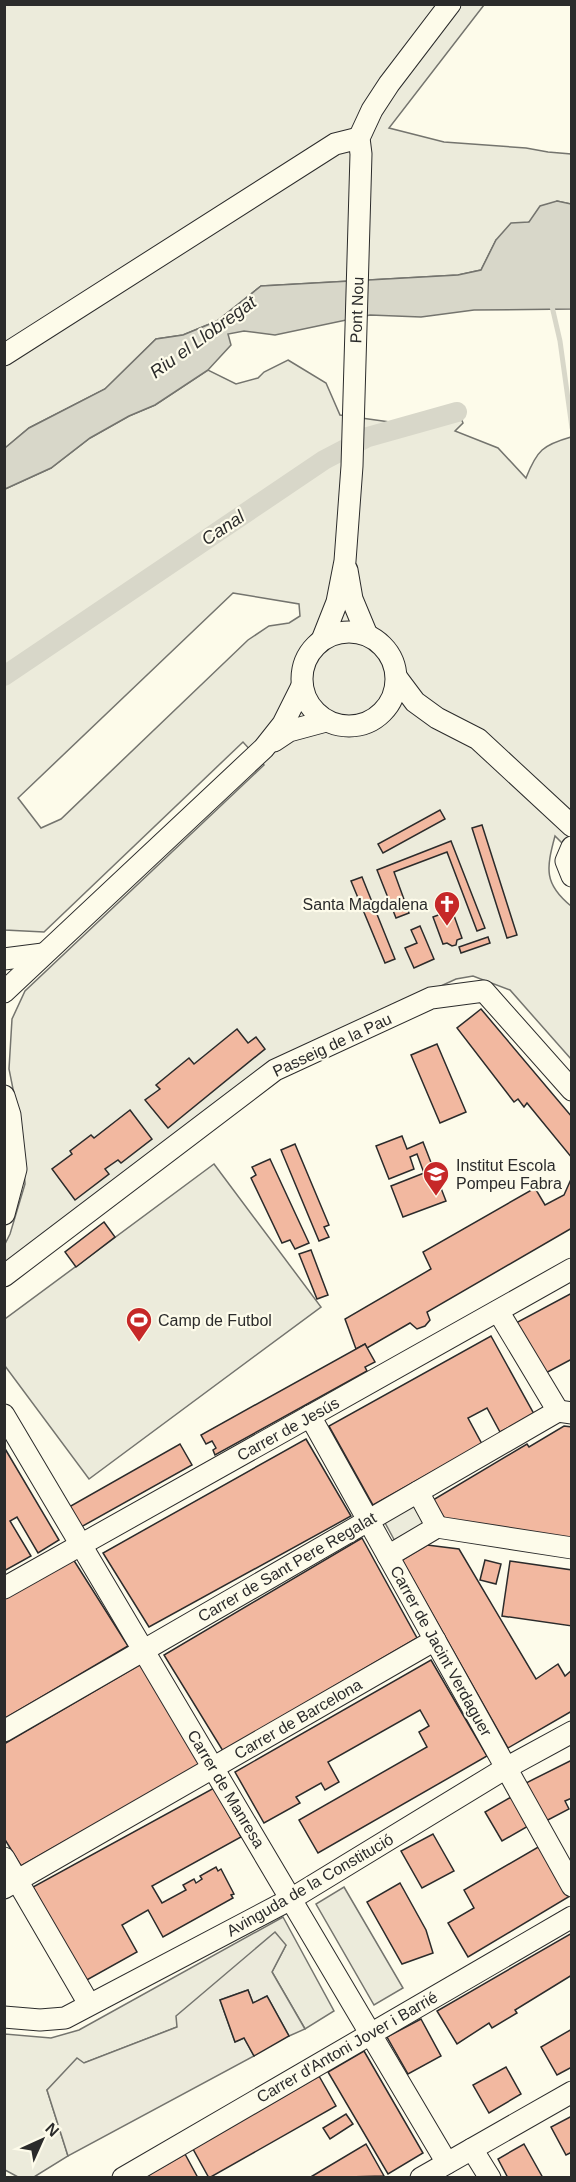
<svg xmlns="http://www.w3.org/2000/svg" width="576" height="2182" viewBox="0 0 576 2182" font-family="Helvetica,sans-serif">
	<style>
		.green { fill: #ecebdb; stroke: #74746e; stroke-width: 1.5; fill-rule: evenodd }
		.parking { fill: #eceadb; stroke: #74746e; stroke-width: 1.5 }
		.water { fill: #d8d7c9; stroke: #74746e; stroke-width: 1.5 }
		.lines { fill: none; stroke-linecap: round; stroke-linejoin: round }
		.stream { stroke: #d8d7c9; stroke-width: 5 }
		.canal { stroke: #d8d7c9; stroke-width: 20 }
		.building { fill: #f2b8a0; stroke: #2b2b2b; stroke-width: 1.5 }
		.minor-casing { stroke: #2b2b2b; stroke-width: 23 }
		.minor { stroke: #fdfbea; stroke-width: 21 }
		.labels { text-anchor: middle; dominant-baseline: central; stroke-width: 4.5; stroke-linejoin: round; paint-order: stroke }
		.street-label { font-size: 16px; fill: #2b2b2b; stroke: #fdfbea }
		.poi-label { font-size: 16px; fill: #2b2b2b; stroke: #fdfbea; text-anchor: start }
		.water-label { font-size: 18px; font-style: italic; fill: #2b2b2b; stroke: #fdfbea }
	</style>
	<rect width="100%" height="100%" fill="#fdfbea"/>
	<g class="green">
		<polygon points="5,5 484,5 389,128 444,142 526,148 548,152 571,154 571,204 557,201 529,222 496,240 481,270 458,275 261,286 217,321 183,335 156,339 105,389 29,428 5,448"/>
		<path d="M288,360L326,383L340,415L397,423L456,405L463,423L455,431L498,448L526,478C537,450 543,445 571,437V852L555,836C546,869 544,884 571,906V1059L510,990L473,976L456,979L276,1062L5,1268V1244L10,1234L25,1184L21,1129L9,1069L12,1019L25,991L264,765L243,742L44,932L5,930V489L51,468L90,438L129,416L155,405L208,370L236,384L258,378L264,372ZM233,593L299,604L300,616L289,623L269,626L248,640L61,819L41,828L18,798Z"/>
		<polygon points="214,1164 321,1307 89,1479 5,1366 5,1319"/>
		<polygon points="416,1503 429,1525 396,1543 384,1521"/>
		<polygon points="344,1887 403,1988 374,2005 316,1904"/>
		<polygon points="283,1917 334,2011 305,2029 272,1972 286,1945 177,2027 84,2063 47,2090 68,2156 34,2177 18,2177 5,2170 5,2034 51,2038 79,2030"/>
	</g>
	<polygon class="parking" points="275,1932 286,1945 272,1972 305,2029 289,2036 267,1996 253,2003 248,1990 220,2000 235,2042 244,2038 254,2056 68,2156 47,2090 77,2058 84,2063 177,2027 176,2016"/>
	<polygon class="water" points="557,201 571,204 571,309 474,310 421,317 370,315 275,335 244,331 228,334 231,345 208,370 155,405 129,416 90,438 51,468 5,489 5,448 29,428 105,389 156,339 183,335 217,321 261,286 458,275 481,270 496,240 511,223 529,222 540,206"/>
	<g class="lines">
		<polyline class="stream" points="551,302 560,341 572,428"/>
		<polyline class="canal" points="4,676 324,460 368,437 457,412"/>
	</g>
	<g class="building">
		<polygon points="440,810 445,819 383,853 378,844"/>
		<polygon points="482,825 517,935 507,938 472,828"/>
		<polygon points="451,841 485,928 477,931 447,852 394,872 409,913 396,918 377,870"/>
		<polygon points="362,877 395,959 385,963 351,881"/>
		<polygon points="452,910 462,938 457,940 456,945 452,946 447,943 443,944 433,917"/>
		<polygon points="420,926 434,959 414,968 405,948 417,943 411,930"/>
		<polygon points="488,937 490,943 461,953 459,947"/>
		<polygon points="481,1009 572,1117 572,1158 527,1103 524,1107 518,1099 514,1102 457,1028"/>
		<polygon points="237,1029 248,1043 256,1037 265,1049 168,1128 145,1100 160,1089 156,1085 189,1058 194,1064"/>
		<polygon points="437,1044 466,1112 440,1123 411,1055"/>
		<polygon points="130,1110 152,1139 121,1163 118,1160 105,1169 109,1174 75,1200 52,1169 72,1154 70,1151 91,1135 94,1138"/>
		<polygon points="402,1136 407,1149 423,1142 446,1201 403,1217 391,1186 424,1173 417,1154 410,1157 414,1169 389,1179 376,1146"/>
		<polygon points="295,1144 329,1225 324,1227 329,1237 319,1241 281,1150"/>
		<polygon points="270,1159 309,1243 295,1249 290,1240 282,1243 251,1178 256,1175 252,1167"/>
		<polygon points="572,1177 572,1228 427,1312 430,1320 425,1326 417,1329 410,1323 367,1348 365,1344 356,1349 345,1319 431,1269 423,1252 535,1188 545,1205 564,1195"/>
		<polygon points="104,1222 115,1237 76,1267 65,1252"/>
		<polygon points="311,1250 328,1295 317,1299 299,1254"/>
		<polygon points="572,1293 572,1359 542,1375 514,1324"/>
		<polygon points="491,1336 534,1414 500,1432 487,1408 468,1418 482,1444 373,1505 329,1426"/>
		<polygon points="365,1344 375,1362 365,1367 367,1371 215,1455 213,1450 216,1448 212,1441 206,1444 201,1435"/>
		<polygon points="564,1426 572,1427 572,1543 449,1526 433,1500 527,1444 529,1447"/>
		<polygon points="306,1439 351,1516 149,1627 103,1553"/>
		<polygon points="180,1444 192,1465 81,1527 69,1507"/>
		<polygon points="4,1447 59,1540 38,1553 17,1517 10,1521 31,1556 4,1571"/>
		<polygon points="362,1538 417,1638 223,1751 164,1655"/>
		<polygon points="427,1545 459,1549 536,1679 558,1664 565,1676 572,1670 572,1711 508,1748 402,1560"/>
		<polygon points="73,1559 128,1646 4,1719 4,1598"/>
		<polygon points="485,1560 501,1564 496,1584 480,1580"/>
		<polygon points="510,1561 572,1570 572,1626 502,1616"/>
		<polygon points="431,1660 487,1756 318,1853 299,1820 427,1747 419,1732 429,1726 420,1710 328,1762 339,1782 325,1790 321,1783 296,1797 300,1803 264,1823 235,1772"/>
		<polygon points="141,1664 203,1763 21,1866 4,1838 4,1744"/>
		<polygon points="572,1760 572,1798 565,1801 569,1809 546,1821 526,1783"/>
		<polygon points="214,1788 241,1837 152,1886 162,1903 186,1890 183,1885 194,1879 196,1883 202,1879 200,1876 216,1867 218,1871 221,1869 234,1894 231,1895 233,1898 163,1937 148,1910 122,1925 137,1952 85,1981 33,1887"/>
		<polygon points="513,1796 530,1825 502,1841 485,1812"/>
		<polygon points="433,1834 454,1871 422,1888 401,1851"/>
		<polygon points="540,1846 570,1896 468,1957 448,1923 474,1908 464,1890"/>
		<polygon points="400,1883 426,1930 433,1953 402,1964 367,1902"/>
		<polygon points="572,1933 572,1975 515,2010 517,2013 492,2028 489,2023 457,2044 437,2011"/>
		<polygon points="248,1990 253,2003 267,1996 289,2036 254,2056 244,2038 235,2042 220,2000"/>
		<polygon points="421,2019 441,2056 408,2074 387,2037"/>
		<polygon points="572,2029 572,2067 557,2075 541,2047"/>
		<polygon points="364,2051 423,2153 388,2174 328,2072"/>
		<polygon points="506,2067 521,2094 489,2113 473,2085"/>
		<polygon points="319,2076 336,2106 209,2178 193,2149"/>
		<polygon points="346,2114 353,2124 330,2139 323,2128"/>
		<polygon points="572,2116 572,2152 566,2155 551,2127"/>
		<polygon points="366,2144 384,2176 309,2178"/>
		<polygon points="524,2144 543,2178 508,2178 498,2159"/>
		<polygon points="185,2154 198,2178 143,2178"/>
	</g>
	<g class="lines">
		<g class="minor-casing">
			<g id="minor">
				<polyline points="4,355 335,144 359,138"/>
				<polyline points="347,570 352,599 367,635"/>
				<circle cx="349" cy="679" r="47"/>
				<polyline points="322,640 337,602 345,561 352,466 361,154 359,138 372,110 389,84 450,4"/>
				<polyline points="397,678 415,702 437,718 478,739 572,826"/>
				<polyline points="274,741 289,731 326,721"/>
				<polyline points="572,847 566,861 572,876"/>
				<polyline points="4,959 43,954"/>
				<polyline points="4,992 264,748 283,724 302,686"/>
				<polyline points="4,1096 10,1115 16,1169 4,1214"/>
				<polyline points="4,1276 275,1070 431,998 484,991 572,1090"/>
				<polyline points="498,1311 558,1411"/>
				<polyline points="4,1415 447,2163"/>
				<polyline points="310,1416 572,1886"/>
				<polyline points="437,1527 572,1548"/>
				<polyline points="388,1556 437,1527 418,1492"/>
				<polyline points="4,1588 572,1269"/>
				<polyline points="4,1731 558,1411 572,1413"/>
				<polyline points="4,1858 89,2004"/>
				<polyline points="4,1888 435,1640"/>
				<polyline points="4,2017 40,2020 65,2018 291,1899 506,1768 572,1732"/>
				<polyline points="472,2149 490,2178"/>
				<polyline points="123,2178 572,1917"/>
				<polyline points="421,2178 572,2092"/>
			</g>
		</g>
		<use href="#minor" class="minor"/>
	</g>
	<defs>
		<g id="church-pin" transform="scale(1.35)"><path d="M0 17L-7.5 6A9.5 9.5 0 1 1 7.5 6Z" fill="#c62828" stroke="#fdfbea"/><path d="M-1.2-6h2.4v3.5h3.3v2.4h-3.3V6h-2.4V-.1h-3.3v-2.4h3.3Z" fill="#fff"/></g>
		<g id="school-pin" transform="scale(1.35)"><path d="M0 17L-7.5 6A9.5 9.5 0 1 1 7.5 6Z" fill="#c62828" stroke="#fdfbea"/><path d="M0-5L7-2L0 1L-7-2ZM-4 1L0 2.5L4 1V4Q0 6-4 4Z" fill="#fff"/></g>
		<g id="stadium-pin" transform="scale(1.35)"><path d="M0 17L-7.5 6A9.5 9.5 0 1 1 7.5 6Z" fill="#c62828" stroke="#fdfbea"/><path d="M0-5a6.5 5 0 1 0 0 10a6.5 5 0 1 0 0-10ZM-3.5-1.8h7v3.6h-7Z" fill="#fff"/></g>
	</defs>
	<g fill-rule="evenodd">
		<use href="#church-pin" x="447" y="904"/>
		<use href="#school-pin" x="436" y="1174"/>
		<use href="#stadium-pin" x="139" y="1320"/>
	</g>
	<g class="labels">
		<g class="street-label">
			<text transform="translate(357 310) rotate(-88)">Pont Nou</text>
			<text transform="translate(332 1045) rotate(-25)">Passeig de la Pau</text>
			<text transform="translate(288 1429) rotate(-29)">Carrer de Jesús</text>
			<text transform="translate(287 1567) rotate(-30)">Carrer de Sant Pere Regalat</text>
			<text transform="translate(441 1651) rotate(61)">Carrer de Jacint Verdaguer</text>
			<text transform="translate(298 1719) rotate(-30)">Carrer de Barcelona</text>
			<text transform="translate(226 1789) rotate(59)">Carrer de Manresa</text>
			<text transform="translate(310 1885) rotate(-30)">Avinguda de la Constitució</text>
			<text transform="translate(347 2047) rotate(-30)">Carrer d'Antoni Jover i Barrié</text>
		</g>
		<g class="poi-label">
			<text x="428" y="904" text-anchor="end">Santa Magdalena</text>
			<text x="456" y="1165">Institut Escola<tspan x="456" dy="18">Pompeu Fabra</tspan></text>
			<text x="158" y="1320">Camp de Futbol</text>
		</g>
		<g class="water-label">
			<text transform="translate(203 337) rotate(-36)">Riu el Llobregat</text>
			<text transform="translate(223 528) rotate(-34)">Canal</text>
		</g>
	</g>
	<rect width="576" height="2182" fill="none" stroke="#2b2b2b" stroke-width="12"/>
	<g transform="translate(42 2140) rotate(45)" stroke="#fdfbea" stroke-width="4.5" paint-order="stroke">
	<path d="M0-4.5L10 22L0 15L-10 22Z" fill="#2b2b2b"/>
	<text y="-9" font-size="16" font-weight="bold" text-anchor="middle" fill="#2b2b2b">N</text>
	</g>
</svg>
